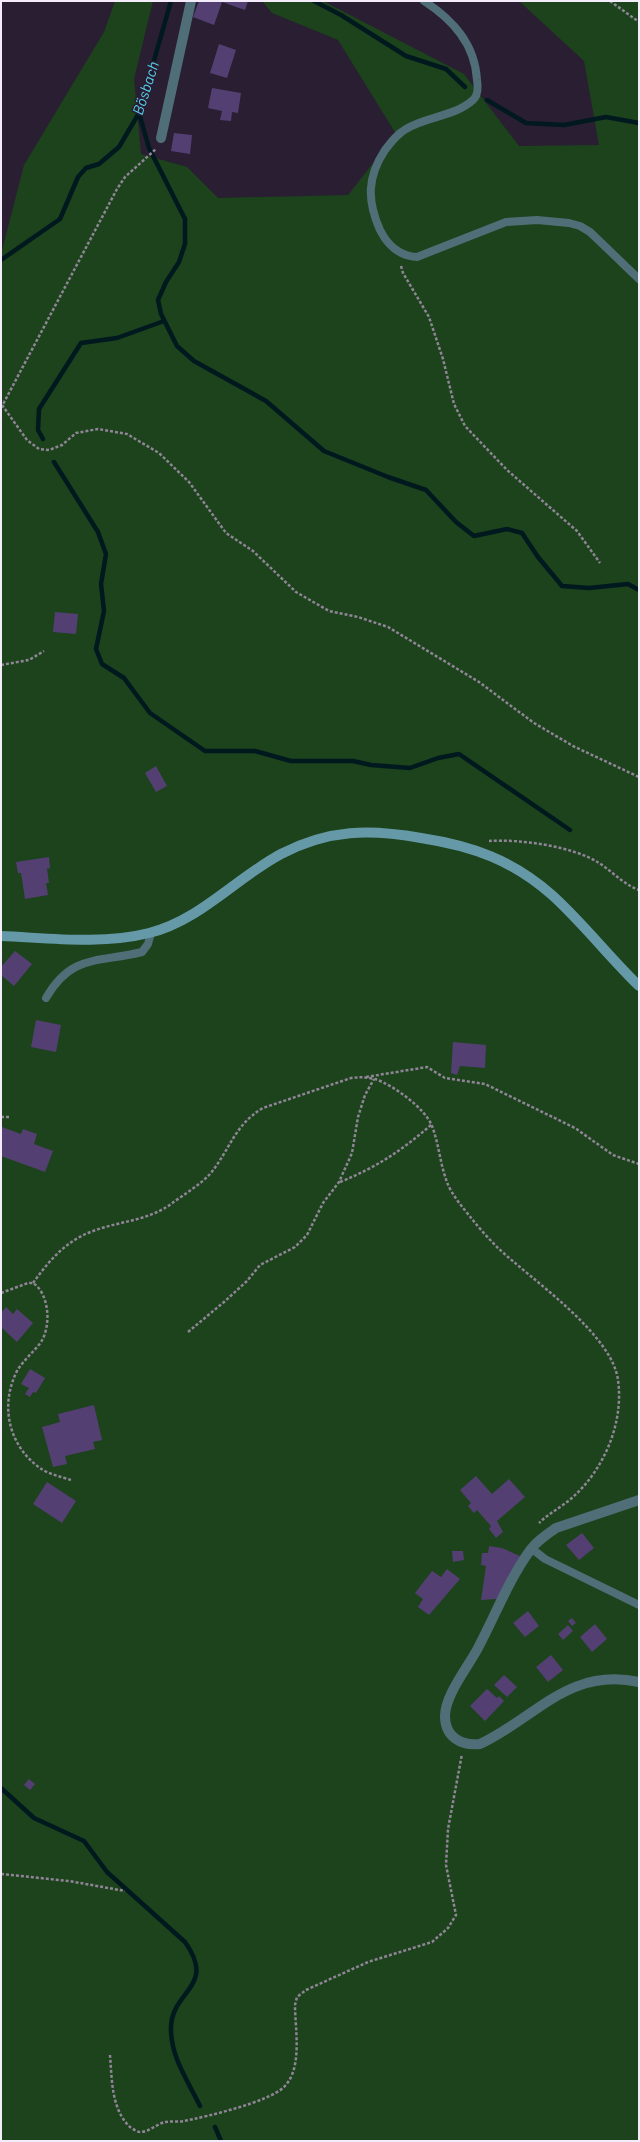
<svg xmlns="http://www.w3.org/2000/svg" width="640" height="2142" viewBox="0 0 640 2142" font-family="Barlow,sans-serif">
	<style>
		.green { fill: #1c431c }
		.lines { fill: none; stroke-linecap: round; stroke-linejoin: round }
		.stream { stroke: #00191f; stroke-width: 4.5 }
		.building { fill: #543f72 }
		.path { stroke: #8f8596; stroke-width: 2.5; stroke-dasharray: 3 2; stroke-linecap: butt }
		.lane { stroke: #4f6e77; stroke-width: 8 }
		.street { stroke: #4f6e77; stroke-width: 10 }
		.secondary { stroke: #6699a7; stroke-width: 10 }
		.labels { text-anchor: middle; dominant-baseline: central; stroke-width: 3; stroke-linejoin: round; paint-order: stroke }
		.water-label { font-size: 15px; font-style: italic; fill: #56d1ef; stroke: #291e32 }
	</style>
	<rect width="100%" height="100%" fill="#291e32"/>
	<polygon class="green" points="115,1 153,1 134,79 141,154 187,167 218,198 348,195 396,134 338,40 272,13 262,1 323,1 464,74 519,146 599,145 584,61 519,1 639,1 639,2141 1,2141 1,254 24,165 104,32"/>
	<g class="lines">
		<g class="stream">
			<polyline points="314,1 341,15 406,56 446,69 465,87"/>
			<polyline points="487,100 526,123 564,125 606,117 639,123"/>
			<polyline points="139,113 149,148 185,219 185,244 179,262 166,282 158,300 161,314 177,346 194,361 266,401 324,451 388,477 426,490 456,522 474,536 507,529 522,533 538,557 562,586 589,588 628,584 639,590"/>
			<polyline points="1,260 60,219 78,177 86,168 99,164 119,147 139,113 171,1"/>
			<polyline points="43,439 38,430 39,409 81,343 117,338 164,321"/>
			<polyline points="54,462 98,532 106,554 101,584 104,611 96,649 102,664 124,678 150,713 205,751 255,751 291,761 353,761 371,765 410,768 438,758 459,754 570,830"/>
			<path d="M1,1788L34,1818L84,1841L107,1872L185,1942C217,1987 172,1990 171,2027C170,2056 188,2081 200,2106"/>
			<polyline points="215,2127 221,2141"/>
		</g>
	</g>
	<g class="building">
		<polygon points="199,1 248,1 245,10 222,2 214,25 193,17"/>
		<polygon points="219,44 236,50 227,78 210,73"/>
		<polygon points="212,88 241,93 238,113 232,112 231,121 220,120 222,111 208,108"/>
		<polygon points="174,133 192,135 190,154 171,151"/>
		<polygon points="55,612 78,614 76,634 53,632"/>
		<polygon points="156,766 167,786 156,792 145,773"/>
		<polygon points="49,857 50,868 47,869 49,883 46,883 48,895 25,899 21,873 18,873 16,862"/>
		<polygon points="15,951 32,964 14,986 1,975 1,967"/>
		<polygon points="36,1020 61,1025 56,1052 31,1047"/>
		<polygon points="453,1042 486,1045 485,1068 460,1066 457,1075 451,1073"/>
		<polygon points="2,1127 21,1134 23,1129 37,1134 34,1144 53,1151 45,1172 1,1156"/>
		<polygon points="6,1307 13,1314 17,1309 33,1323 17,1342 1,1327 1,1313"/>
		<polygon points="30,1369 45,1378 36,1393 33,1392 30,1397 25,1394 29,1388 21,1384"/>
		<polygon points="94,1405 102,1440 93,1442 95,1449 65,1456 67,1464 53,1467 42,1427 60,1422 58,1414"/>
		<polygon points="476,1476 492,1494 509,1479 525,1497 497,1521 503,1532 496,1538 489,1529 491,1526 477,1510 474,1513 468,1506 471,1503 460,1490"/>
		<polygon points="47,1482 76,1501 62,1523 33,1504"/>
		<polygon points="582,1533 594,1548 579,1560 566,1545"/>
		<polygon points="489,1546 502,1548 520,1556 497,1599 481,1600 486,1566 481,1565 482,1553 488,1553"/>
		<polygon points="452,1551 463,1551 464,1560 453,1562"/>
		<polygon points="447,1569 460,1579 429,1615 418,1607 423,1599 415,1593 432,1571 441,1577"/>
		<polygon points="528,1611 539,1626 525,1637 513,1623"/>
		<polygon points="572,1618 576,1623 572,1626 568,1621"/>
		<polygon points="595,1624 607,1639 592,1652 580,1637"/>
		<polygon points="568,1625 573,1631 563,1640 558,1634"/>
		<polygon points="551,1655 563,1670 548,1682 536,1667"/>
		<polygon points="504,1675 517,1687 507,1697 494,1685"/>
		<polygon points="487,1689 497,1698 499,1696 504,1701 485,1721 470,1706"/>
		<polygon points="29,1779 35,1784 30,1790 24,1785"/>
	</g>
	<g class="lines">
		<g class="path">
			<polyline points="610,1 639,22"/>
			<polyline points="401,266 403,273 429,317 443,359 454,404 465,426 507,470 577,531 600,563"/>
			<polyline points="2,405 27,440 39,449 49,450 62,445 76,433 98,429 127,434 159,453 189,482 226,533 253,551 296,592 329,611 358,617 388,627 479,682 534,723 573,746 639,777"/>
			<polyline points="1,408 117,189 125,177 156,149"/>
			<polyline points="1,665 29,660 44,651"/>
			<path d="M489,841C519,839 573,846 599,863C613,872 623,884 639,890"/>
			<polyline points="366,1077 427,1067 445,1078 485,1084 575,1128 613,1155 639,1164"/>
			<polyline points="1,1117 11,1117"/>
			<path d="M340,1182C377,1167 401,1151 431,1125"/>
			<path d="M33,1283C48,1262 64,1243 88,1233C116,1221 146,1222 171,1204C183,1195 200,1185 210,1174C230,1150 234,1125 263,1108L351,1078C359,1077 366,1077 375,1079C393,1085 425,1108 432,1126C439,1144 440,1164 447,1182C451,1194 464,1209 472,1219C480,1229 489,1239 498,1248C532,1280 612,1334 618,1380C624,1423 604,1469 573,1497C562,1507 549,1513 539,1523"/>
			<path d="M1,1293L28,1283H33C50,1294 51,1327 41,1342C33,1353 22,1361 16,1373C0,1407 9,1446 40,1468C48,1474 62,1477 71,1480"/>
			<polyline points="188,1332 224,1302 247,1281 260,1265 295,1247 307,1235 323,1203 339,1182 352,1153 358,1117 365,1095 374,1079"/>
			<polyline points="1,1874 69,1881 125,1891"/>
			<path d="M110,2055C112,2079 111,2109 130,2127C133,2129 137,2132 140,2132C149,2132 157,2124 165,2122C171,2121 178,2122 184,2121C205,2117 269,2102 284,2087C303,2068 295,2030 295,2005L297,1997L306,1990L368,1962L432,1942L448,1928L456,1915L446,1865L448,1829L462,1754"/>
		</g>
		<g class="lane">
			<path d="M424,1C453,20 475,44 477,80C478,87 478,96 473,100C454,117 427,116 406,129C397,134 391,142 385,150C367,177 367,201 380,230C388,246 399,256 417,257L506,222L537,220L569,223L580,226L590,232L639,279"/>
			<path d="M46,998C72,953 99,963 142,952L148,944L151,933"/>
			<polyline points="531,1548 545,1559 639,1605"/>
		</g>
		<g class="street">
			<polyline points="161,138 191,1"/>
			<path d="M639,1500L556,1528C547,1534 538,1540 531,1549C509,1579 495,1616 478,1648C468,1667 445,1695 445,1716C445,1737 461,1746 480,1744C536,1718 568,1667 639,1682"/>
		</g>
		<path class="secondary" d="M1,936C49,938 101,945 149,933C199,921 236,878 281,854C329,829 370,829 421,838C473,846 512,860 552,895C583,923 609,957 639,986"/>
	</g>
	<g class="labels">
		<g class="water-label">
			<text transform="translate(145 88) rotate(-72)">Bösbach</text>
		</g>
	</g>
	<rect width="640" height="2142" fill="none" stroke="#f4ecfa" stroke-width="4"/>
</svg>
